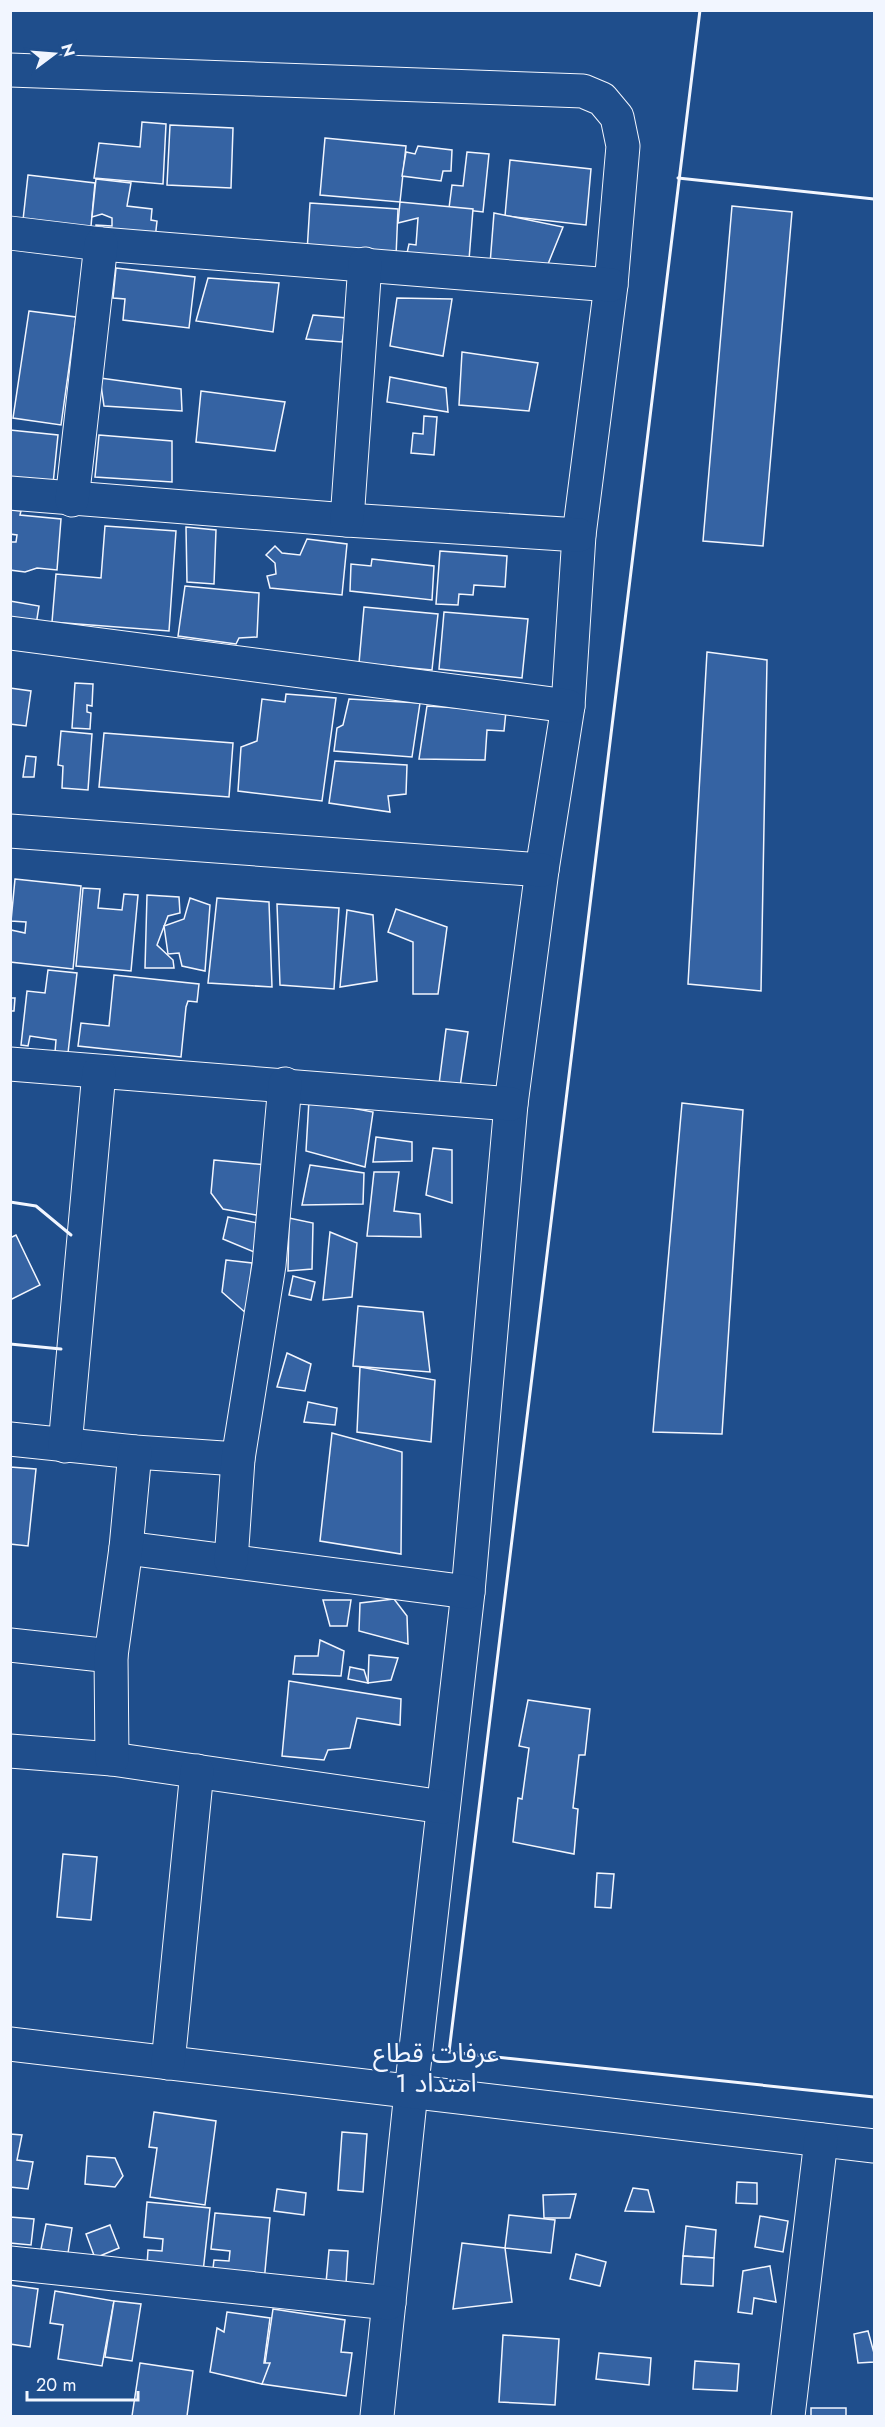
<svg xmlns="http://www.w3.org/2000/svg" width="885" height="2427" viewBox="0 0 885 2427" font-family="Jost,'Noto Sans Arabic',sans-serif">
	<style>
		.building { fill: #3563a3; stroke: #f2f6ff; stroke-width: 1.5 }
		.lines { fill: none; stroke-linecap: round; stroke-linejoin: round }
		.minor-casing { stroke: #f2f6ff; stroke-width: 35 }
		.minor { stroke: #1f4e8c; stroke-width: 33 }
		.wall { stroke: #f2f6ff; stroke-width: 3 }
		.labels { text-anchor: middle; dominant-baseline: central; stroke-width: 4.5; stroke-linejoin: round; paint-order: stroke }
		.quarter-label { font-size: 26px; fill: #f2f6ff; stroke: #1f4e8c }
	</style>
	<rect width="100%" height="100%" fill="#1f4e8c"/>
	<g class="building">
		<polygon points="142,122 166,124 163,184 94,178 99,143 140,147"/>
		<polygon points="170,125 233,128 231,188 167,185"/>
		<polygon points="325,138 406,146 400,202 320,195"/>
		<polygon points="418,146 452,150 451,171 443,171 441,181 402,176 406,152 415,154"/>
		<polygon points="467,152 489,154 483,212 449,208 452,185 463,186"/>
		<polygon points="510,160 591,169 586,225 505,216"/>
		<polygon points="28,175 95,183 90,237 22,229"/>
		<polygon points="96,179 131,183 127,206 152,209 151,220 157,221 155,239 95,235 96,225 112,226 112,218 102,214 92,217"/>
		<polygon points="400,202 473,209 469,260 407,253 409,244 416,245 418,218 398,223"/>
		<polygon points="310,203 398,209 396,257 307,252"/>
		<polygon points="732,206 792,212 763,546 703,541"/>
		<polygon points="494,213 563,227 548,264 490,264"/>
		<polygon points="116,268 195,277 189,328 123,320 125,299 113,298"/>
		<polygon points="208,278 279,283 273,332 196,321"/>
		<polygon points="397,298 452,299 443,356 390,346"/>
		<polygon points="29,311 76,317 61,425 13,418"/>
		<polygon points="313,315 347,318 342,342 306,339"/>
		<polygon points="462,352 538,363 529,411 459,405"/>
		<polygon points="390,377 446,388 448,412 387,402"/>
		<polygon points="100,378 181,389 182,411 104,406"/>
		<polygon points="201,391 285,402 275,451 196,442"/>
		<polygon points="424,416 437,417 434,455 411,453 413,433 423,434"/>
		<polygon points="10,430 58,435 53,484 10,479"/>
		<polygon points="99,435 172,441 172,482 95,477"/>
		<polygon points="10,510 21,511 20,515 61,519 57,570 37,568 25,572 10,570 10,542 16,542 17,535 10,534"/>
		<polygon points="105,526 176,531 169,631 52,622 56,574 101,578"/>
		<polygon points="186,527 216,530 214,584 187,582"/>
		<polygon points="307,539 347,544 342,595 270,588 267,576 276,574 275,563 266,555 275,546 282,553 300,555"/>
		<polygon points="440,551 507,556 505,587 474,585 473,595 459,594 458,605 436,604"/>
		<polygon points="372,559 434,566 432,600 350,591 351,564 371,566"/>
		<polygon points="185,586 259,593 257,637 239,638 236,644 178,636"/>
		<polygon points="10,601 39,606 36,625 10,621"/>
		<polygon points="364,607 438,614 432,670 359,663"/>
		<polygon points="444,612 528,619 522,678 439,669"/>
		<polygon points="707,652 767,660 761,991 688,984"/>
		<polygon points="75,683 93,684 92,706 87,705 87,712 91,713 90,729 72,728"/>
		<polygon points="10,688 31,691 26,726 10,724"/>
		<polygon points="286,694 336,698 322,801 238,791 241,747 257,741 262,699 285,702"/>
		<polygon points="349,699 420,703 412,757 334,751 337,728 343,725"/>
		<polygon points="427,706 506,711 504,731 487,730 485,760 419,759"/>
		<polygon points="61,731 92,734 88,790 62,788 63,766 58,765"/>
		<polygon points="104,733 233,743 229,797 99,787"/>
		<polygon points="26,756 36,757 34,777 23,777"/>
		<polygon points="335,761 407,765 406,794 388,796 390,812 329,803"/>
		<polygon points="15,879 81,886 73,969 10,962 11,930 25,933 26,922 11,921"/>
		<polygon points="83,888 100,889 98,908 122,910 124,894 138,895 131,971 76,966"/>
		<polygon points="147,895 179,897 180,913 168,916 157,945 173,960 174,968 145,968"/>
		<polygon points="190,898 210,905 205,971 182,966 179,953 168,954 164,926 184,919"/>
		<polygon points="217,898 269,902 272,987 208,983"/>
		<polygon points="277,904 339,908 334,989 280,985"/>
		<polygon points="396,909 447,927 438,994 413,994 413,942 388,932"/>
		<polygon points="347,910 373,915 377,981 340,987"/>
		<polygon points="48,970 77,973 68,1053 55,1052 56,1040 30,1036 28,1046 21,1045 27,991 45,993"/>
		<polygon points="114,975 199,984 197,1002 188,1001 186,1007 181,1057 78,1046 81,1023 109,1026"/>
		<polygon points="10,998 15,998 14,1011 10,1011"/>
		<polygon points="446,1029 468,1032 460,1087 439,1084"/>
		<polygon points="309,1100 373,1112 365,1167 306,1151"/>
		<polygon points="682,1103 743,1110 722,1434 653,1432"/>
		<polygon points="376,1137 412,1142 412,1161 373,1162"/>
		<polygon points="433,1148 452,1150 452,1203 426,1195"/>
		<polygon points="214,1160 267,1165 267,1217 223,1209 211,1193"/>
		<polygon points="310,1165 364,1173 363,1204 302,1205"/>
		<polygon points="374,1172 399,1172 394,1211 420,1214 421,1237 367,1236"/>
		<polygon points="228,1217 257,1223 254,1252 223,1239"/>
		<polygon points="289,1218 313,1223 312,1269 288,1271"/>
		<polygon points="330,1232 357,1243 352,1297 323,1300"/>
		<polygon points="16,1235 40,1285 10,1300 10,1238"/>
		<polygon points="226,1260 252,1263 247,1314 222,1292"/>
		<polygon points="293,1276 315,1282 311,1300 289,1295"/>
		<polygon points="358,1306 423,1312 430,1372 353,1366"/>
		<polygon points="287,1353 311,1364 305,1391 277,1387"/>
		<polygon points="360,1367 435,1380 431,1442 357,1432"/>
		<polygon points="308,1402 337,1408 335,1425 304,1422"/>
		<polygon points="332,1433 402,1452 401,1554 320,1541"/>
		<polygon points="10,1467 36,1469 28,1546 10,1544"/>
		<polygon points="394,1599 407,1616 408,1644 359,1631 360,1603"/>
		<polygon points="323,1600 351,1600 347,1626 330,1626"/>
		<polygon points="320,1640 344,1651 341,1676 293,1674 295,1656 318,1656"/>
		<polygon points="369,1655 398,1658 391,1680 368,1683"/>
		<polygon points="350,1667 364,1670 368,1683 348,1679"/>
		<polygon points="289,1681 401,1699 400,1725 357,1718 350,1748 328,1750 324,1760 282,1756"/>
		<polygon points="528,1700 590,1709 585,1755 579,1755 573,1808 578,1809 574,1854 513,1842 518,1798 522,1799 529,1748 519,1746"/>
		<polygon points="63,1854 97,1857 91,1920 57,1917"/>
		<polygon points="597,1873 614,1874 611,1908 595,1907"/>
		<polygon points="154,2112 216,2121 205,2205 150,2197 157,2148 149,2147"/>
		<polygon points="342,2132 367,2134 363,2192 338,2190"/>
		<polygon points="10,2134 22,2135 17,2160 33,2162 28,2189 10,2187"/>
		<polygon points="87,2156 115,2158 123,2176 115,2187 85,2184"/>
		<polygon points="737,2182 757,2183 757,2204 736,2203"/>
		<polygon points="633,2188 648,2190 654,2212 625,2211"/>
		<polygon points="277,2189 306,2193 304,2215 274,2211"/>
		<polygon points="576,2194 570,2218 544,2218 543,2195"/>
		<polygon points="147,2202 210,2208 203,2272 147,2266 148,2250 162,2251 163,2239 144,2237"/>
		<polygon points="215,2213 270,2218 264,2282 212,2277 214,2260 229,2261 230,2251 211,2249"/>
		<polygon points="509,2215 555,2220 551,2253 505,2248"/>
		<polygon points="760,2216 788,2221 783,2252 755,2247"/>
		<polygon points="10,2217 34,2219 31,2245 10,2243"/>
		<polygon points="46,2224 72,2228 68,2253 41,2249"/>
		<polygon points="110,2225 119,2248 95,2258 86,2234"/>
		<polygon points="686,2226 716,2230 714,2258 683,2256"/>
		<polygon points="462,2243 505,2248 512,2302 453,2309"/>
		<polygon points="329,2250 348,2251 346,2284 326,2283"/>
		<polygon points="576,2254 606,2262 600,2286 570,2279"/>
		<polygon points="683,2256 714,2258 713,2286 681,2284"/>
		<polygon points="770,2266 776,2302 754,2298 752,2314 738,2312 743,2271"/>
		<polygon points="10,2285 38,2289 30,2347 10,2344"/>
		<polygon points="55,2291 114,2301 102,2366 58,2359 63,2325 50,2323"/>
		<polygon points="114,2301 141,2304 132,2361 105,2357"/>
		<polygon points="273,2309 345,2320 341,2352 352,2353 346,2396 262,2384"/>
		<polygon points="227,2312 270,2318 264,2363 270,2363 262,2384 210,2372 217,2328 224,2332"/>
		<polygon points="868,2331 874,2353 874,2362 858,2363 854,2334"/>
		<polygon points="503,2335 559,2339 555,2405 499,2402"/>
		<polygon points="599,2353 651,2358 649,2385 596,2379"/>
		<polygon points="695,2361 739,2364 737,2391 693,2389"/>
		<polygon points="140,2363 193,2371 187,2416 132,2416"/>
		<rect x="811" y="2408" width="35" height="8"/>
	</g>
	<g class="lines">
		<g class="minor-casing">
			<g id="minor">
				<polyline points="10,70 583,91 602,99 617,117 623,146 611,285 579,535 568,706 542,870 511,1104 468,1592 411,2092 377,2416"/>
				<polyline points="10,233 101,244 611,285"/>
				<polyline points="10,493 347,520 579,535"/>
				<polyline points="72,500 101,244"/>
				<polyline points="347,520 365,264"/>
				<polyline points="10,633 568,706"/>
				<polyline points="10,831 542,870"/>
				<polyline points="10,1064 511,1104"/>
				<polyline points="10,1439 135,1452 238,1459"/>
				<polyline points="65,1446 99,1072"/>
				<polyline points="126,1548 468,1592"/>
				<polyline points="231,1561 238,1459 269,1265 285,1084"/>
				<polyline points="10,1645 111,1656"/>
				<polyline points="10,1751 112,1759 443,1807"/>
				<polyline points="112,1759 111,1656 126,1548 135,1452"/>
				<polyline points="10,2044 874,2146"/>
				<polyline points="168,2063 197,1771"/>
				<polyline points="10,2263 389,2303"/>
				<polyline points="788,2416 821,2140"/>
			</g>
		</g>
		<use href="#minor" class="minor"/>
		<g class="wall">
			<polyline points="700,10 449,2052 874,2097"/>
			<polyline points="678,178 874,199"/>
			<polyline points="10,1202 36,1206 71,1235"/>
			<polyline points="10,1344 61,1349"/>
		</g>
	</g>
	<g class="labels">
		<g class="quarter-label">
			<text x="436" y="2053">عرفات قطاع<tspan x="436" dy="30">1 امتداد</tspan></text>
		</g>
	</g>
	<rect width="885" height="2427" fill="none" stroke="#f2f6ff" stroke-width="24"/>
	<g transform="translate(54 54) rotate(74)" stroke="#1f4e8c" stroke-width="4.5" paint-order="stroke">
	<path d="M0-4.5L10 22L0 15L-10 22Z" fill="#f2f6ff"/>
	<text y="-9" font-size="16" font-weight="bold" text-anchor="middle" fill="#f2f6ff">N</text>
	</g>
	<path d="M27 2391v9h111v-9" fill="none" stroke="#f2f6ff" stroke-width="3"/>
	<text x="36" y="2391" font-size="18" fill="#f2f6ff" stroke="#1f4e8c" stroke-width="4.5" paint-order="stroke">20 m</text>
</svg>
